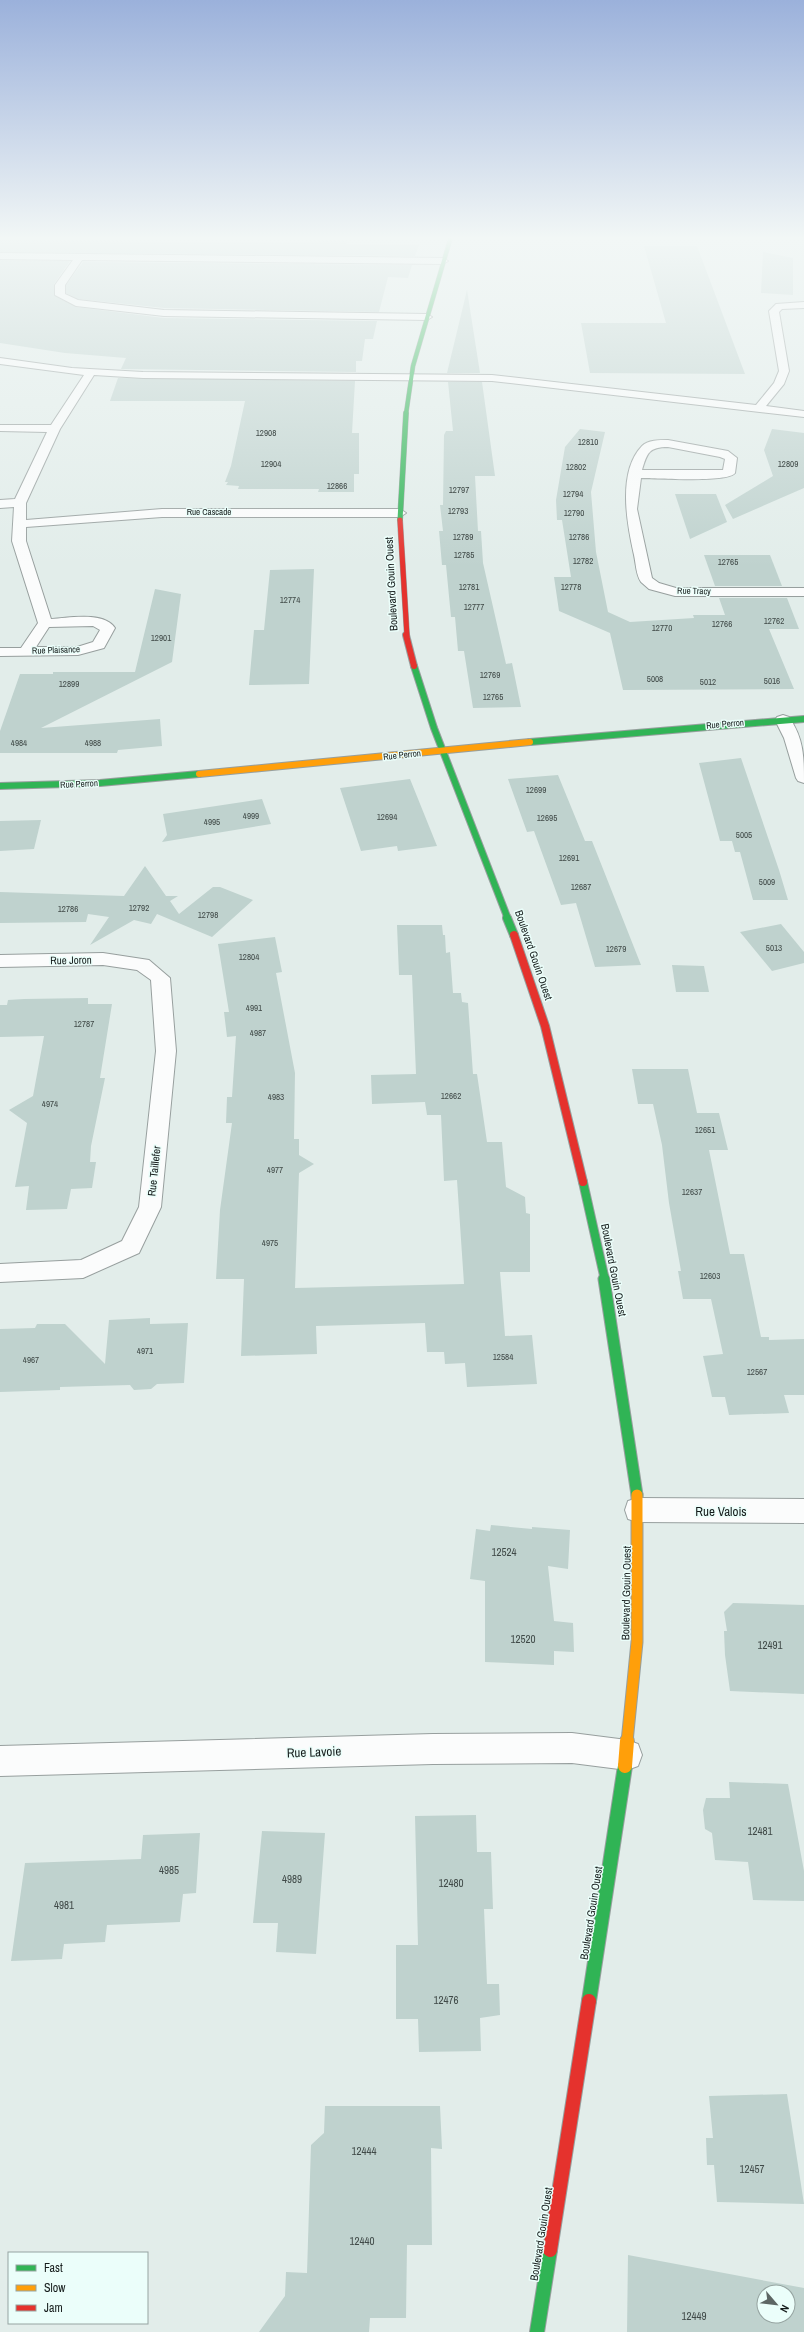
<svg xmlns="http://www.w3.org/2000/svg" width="804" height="2332" viewBox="0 0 804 2332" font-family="'Archivo Narrow',sans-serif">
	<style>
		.building { fill: #bfd2ce; fill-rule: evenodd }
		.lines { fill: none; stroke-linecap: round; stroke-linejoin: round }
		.street-casing { stroke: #979f9e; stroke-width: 2 }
		.fast-far5-casing { stroke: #979f9e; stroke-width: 5 }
		.fast-far4-casing { stroke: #979f9e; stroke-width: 6 }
		.fast-far3-casing { stroke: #979f9e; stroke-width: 8 }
		.fast-far2-casing { stroke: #979f9e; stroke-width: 10 }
		.fast-far1-casing { stroke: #979f9e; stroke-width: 13 }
		.fast-casing { stroke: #979f9e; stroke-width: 16 }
		.slow-far2-casing { stroke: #979f9e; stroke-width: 8 }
		.slow-far1-casing { stroke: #979f9e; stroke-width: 13 }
		.slow-casing { stroke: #979f9e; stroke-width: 16 }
		.jam-far3-casing { stroke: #979f9e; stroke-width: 6 }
		.jam-far2-casing { stroke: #979f9e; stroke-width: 8 }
		.jam-far1-casing { stroke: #979f9e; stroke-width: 10 }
		.jam-casing { stroke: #979f9e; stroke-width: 16 }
		.street { fill: #fbfcfc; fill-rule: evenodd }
		.fast-far5 { stroke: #30b455; stroke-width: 4 }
		.fast-far4 { stroke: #30b455; stroke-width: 5 }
		.fast-far3 { stroke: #30b455; stroke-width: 6 }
		.fast-far2 { stroke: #30b455; stroke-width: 8 }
		.fast-far1 { stroke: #30b455; stroke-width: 11 }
		.fast { stroke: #30b455; stroke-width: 14 }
		.slow-far2 { stroke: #ff9f0a; stroke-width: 6 }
		.slow-far1 { stroke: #ff9f0a; stroke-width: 11 }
		.slow { stroke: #ff9f0a; stroke-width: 14 }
		.jam-far3 { stroke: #e5322d; stroke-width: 5 }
		.jam-far2 { stroke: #e5322d; stroke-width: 6 }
		.jam-far1 { stroke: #e5322d; stroke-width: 8 }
		.jam { stroke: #e5322d; stroke-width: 14 }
		.labels { text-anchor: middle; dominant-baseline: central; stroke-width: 3; stroke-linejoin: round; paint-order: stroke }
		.number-label { font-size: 9px; fill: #404a48 }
		.far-street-label { font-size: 9px; fill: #161d1c; stroke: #ebfefa }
		.street-label { font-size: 11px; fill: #161d1c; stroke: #ebfefa }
		.near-number-label { font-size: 11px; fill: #404a48 }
		.near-street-label { font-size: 13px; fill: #161d1c; stroke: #ebfefa }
	</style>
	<rect width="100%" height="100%" fill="#e2edea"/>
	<g class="building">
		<polygon points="0,240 284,243 321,241 347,241 347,244 419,245 415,256 0,252"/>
		<polygon points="644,246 697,246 745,374 590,373 581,323 666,323"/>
		<polygon points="763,252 793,258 793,295 761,293"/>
		<polygon points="0,260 70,261 54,284 54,295 76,307 164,318 377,321 373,339 365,339 362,361 356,361 356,372 121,369 126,358 65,353 0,343"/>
		<polygon points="83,262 412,265 408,278 388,277 379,312 164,308 78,299 66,293 66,285"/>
		<polygon points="467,290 480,373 447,373"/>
		<polygon points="118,378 355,381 352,433 359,433 359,474 354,474 354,492 318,492 319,489 238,489 239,486 226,485 228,482 225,482 231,466 245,401 110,401"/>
		<polygon points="448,382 482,382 495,476 475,476 478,531 481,531 483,563 506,664 512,663 521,707 473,708 464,651 458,651 455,617 451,617 446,565 442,565 439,531 443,531 440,505 443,505 444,435 446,431 453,431"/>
		<polygon points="580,429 605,432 591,492 596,552 608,612 630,622 694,618 693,615 725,615 719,598 787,598 799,629 769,629 794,689 623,690 610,633 559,611 554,577 571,577 562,520 557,520 556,500 565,447"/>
		<polygon points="772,429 804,433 804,488 733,519 725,505 773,476 764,450"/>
		<polygon points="675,494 716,494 727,522 690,539"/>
		<polygon points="704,555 770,555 782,586 715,586"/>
		<polygon points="314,569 309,684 249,685 254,630 264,630 270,570"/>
		<polygon points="155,589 181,594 172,662 41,728 160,719 162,746 118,750 117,753 0,753 0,731 20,674 53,674 53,672 135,672"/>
		<polygon points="741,758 779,870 788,900 753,900 740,852 735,852 732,841 720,841 699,763"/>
		<polygon points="558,775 585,841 592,841 641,965 595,967 576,903 561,905 534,831 527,832 508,779"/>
		<polygon points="410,779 437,846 398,851 397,846 361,851 340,788"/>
		<polygon points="262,799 271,824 162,842 167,835 163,814"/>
		<polygon points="41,820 34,849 0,851 0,821"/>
		<polygon points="145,866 166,896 178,896 170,901 179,914 213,887 220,887 253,900 212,937 157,914 151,924 134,920 90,945 109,917 88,914 86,922 0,923 0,892 124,896"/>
		<polygon points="781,924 804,952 804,963 772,971 740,932"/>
		<polygon points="397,925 442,925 443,935 445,935 446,953 450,952 453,993 461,993 462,1002 468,1003 473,1074 477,1074 487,1142 502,1142 506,1187 525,1197 526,1213 530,1214 530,1272 500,1272 505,1336 532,1335 537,1384 467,1387 465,1363 445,1364 444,1352 427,1352 425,1323 316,1326 317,1354 241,1356 244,1279 216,1279 220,1210 232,1123 226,1123 227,1097 232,1097 236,1036 227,1037 224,1012 229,1012 218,944 275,937 282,972 276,973 295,1073 294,1139 299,1139 299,1155 314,1164 299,1173 295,1288 464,1284 457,1180 444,1181 441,1115 427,1115 425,1102 372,1104 371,1075 416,1074 412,975 399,975"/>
		<polygon points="672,965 704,966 709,992 676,992"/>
		<polygon points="88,998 88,1004 112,1004 100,1078 105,1078 91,1146 90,1162 96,1162 92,1188 71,1189 67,1209 26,1210 29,1186 15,1187 27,1123 9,1110 33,1096 44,1036 0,1037 0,1005 7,1005 8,1000 24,999"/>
		<polygon points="632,1069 688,1069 697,1113 719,1113 728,1150 709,1150 730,1254 744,1254 761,1337 769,1337 769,1340 804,1339 804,1395 784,1395 789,1413 729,1415 725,1397 712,1397 703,1356 723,1354 711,1299 683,1299 678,1271 681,1271 669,1203 662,1145 653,1104 638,1104"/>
		<polygon points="150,1318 150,1324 188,1323 184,1383 157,1384 151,1389 134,1390 130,1385 60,1387 60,1390 0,1392 0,1329 35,1328 37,1324 65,1324 105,1364 109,1320"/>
		<polygon points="491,1525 532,1529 532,1527 570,1530 568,1569 548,1566 554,1621 573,1623 574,1652 554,1651 554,1665 485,1662 485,1581 470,1579 476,1529 490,1531"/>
		<polygon points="733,1603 804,1605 804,1694 730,1691 725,1655 724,1631 727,1631 724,1612"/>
		<polygon points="729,1782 788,1784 804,1871 804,1901 753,1900 748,1862 715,1860 712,1833 705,1829 703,1810 706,1798 730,1798"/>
		<polygon points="476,1815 477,1852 491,1852 493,1909 484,1909 487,1984 499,1984 500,2015 480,2018 481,2051 419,2052 418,2019 396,2019 396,1945 418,1945 415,1816"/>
		<polygon points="262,1831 325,1833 316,1954 276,1952 278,1923 253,1923"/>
		<polygon points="200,1833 196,1893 183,1894 180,1922 107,1925 105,1942 64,1944 62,1959 11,1961 25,1863 141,1859 143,1835"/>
		<polygon points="787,2094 804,2204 717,2202 714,2165 707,2165 706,2138 713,2138 709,2096"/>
		<polygon points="325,2106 440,2106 442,2149 431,2148 432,2245 407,2245 406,2318 370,2318 369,2332 259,2332 285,2296 286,2272 307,2273 311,2145 324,2133"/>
		<path d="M628,2255L804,2288V2332H627ZM764,2292H788V2316H764Z"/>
	</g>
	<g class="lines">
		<g class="street-casing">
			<g id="street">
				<polygon points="0,253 443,258 448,261 443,264 82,260 65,285 65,294 78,300 164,310 427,314 432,317 427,320 164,316 76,306 55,295 55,285 73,260 0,259"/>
				<path d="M804,302V308L782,309L779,312L789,371L784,384L766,406L804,411V417L492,381L143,378L94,375L60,429L26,503V520L162,509H400L406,513L400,517H162L26,527V541L51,619C68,618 104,611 115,628L104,648L78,655L0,656V648H21L38,623L12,541L14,507L0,508V500L15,499L47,432L0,431V425H51L84,375L0,364V358L72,368L143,372L492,375L756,405L774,383L779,371L769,311L776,304ZM93,626L100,630L93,642L77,647H36L49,627Z"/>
				<path d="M668,440L728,451L737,458L735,473C728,483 656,478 641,478L637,509L652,578L659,583L676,588H804V596H675L649,589L641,582C636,575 636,564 634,555C627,524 617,472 642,446C648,440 659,440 668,440ZM668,447L720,457L725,459L723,470H642C647,453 649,447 668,447Z"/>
				<path d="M783,715L789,717C804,739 804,757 804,783L798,781L796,778L784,738L775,720L777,717Z"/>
				<polygon points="103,953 149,960 170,978 176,1051 161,1207 139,1253 83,1278 0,1282 0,1264 81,1260 122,1241 139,1207 156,1051 151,980 137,970 103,965 0,967 0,955"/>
				<polygon points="638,1498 804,1499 804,1523 638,1522 628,1519 625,1510 628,1501"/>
				<polygon points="572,1733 627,1740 638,1744 642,1755 638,1766 627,1770 572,1763 433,1764 0,1776 0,1746 433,1734"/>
			</g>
		</g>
		<g class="fast-far5-casing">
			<polyline id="fast-far5" points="406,414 413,366 450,240"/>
		</g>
		<g class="fast-far4-casing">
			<polyline id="fast-far4" points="400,520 406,413"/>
		</g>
		<g class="fast-far3-casing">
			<g id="fast-far3">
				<polyline points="414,666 434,728 508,919"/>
				<polyline points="530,742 804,719"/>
				<polyline points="0,786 100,783 199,774"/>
			</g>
		</g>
		<g class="fast-far2-casing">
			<g id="fast-far2">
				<polyline points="507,918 514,935"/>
				<polyline points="583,1182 605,1280"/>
			</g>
		</g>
		<g class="fast-far1-casing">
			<polyline id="fast-far1" points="604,1279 637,1495"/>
		</g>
		<g class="fast-casing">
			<g id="fast">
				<polyline points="589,2001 625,1766"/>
				<polyline points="537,2332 550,2250"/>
			</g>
		</g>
		<g class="slow-far2-casing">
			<polyline id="slow-far2" points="199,774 530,742"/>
		</g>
		<g class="slow-far1-casing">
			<polyline id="slow-far1" points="627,1742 637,1642 637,1495"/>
		</g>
		<g class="slow-casing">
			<polyline id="slow" points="625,1766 627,1741"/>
		</g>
		<g class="jam-far3-casing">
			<polyline id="jam-far3" points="400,520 407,636"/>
		</g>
		<g class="jam-far2-casing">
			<polyline id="jam-far2" points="406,635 414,666"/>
		</g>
		<g class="jam-far1-casing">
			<polyline id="jam-far1" points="514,935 545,1026 583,1182"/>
		</g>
		<g class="jam-casing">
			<polyline id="jam" points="550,2250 589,2001"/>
		</g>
		<use href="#street" class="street"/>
		<use href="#fast-far5" class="fast-far5"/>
		<use href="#fast-far4" class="fast-far4"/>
		<use href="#fast-far3" class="fast-far3"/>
		<use href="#fast-far2" class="fast-far2"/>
		<use href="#fast-far1" class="fast-far1"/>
		<use href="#fast" class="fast"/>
		<use href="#slow-far2" class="slow-far2"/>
		<use href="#slow-far1" class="slow-far1"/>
		<use href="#slow" class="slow"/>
		<use href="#jam-far3" class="jam-far3"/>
		<use href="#jam-far2" class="jam-far2"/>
		<use href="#jam-far1" class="jam-far1"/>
		<use href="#jam" class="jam"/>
	</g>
	<linearGradient id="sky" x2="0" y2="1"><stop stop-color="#9bb1db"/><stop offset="0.42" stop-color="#f2f7f6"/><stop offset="1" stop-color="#f2f7f6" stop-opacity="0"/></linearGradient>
	<rect width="804" height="567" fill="url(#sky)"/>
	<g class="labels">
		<g class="number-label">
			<text x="266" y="433">12908</text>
			<text x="588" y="442">12810</text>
			<text x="271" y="464">12904</text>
			<text x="788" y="464">12809</text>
			<text x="576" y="467">12802</text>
			<text x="337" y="486">12866</text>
			<text x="459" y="490">12797</text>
			<text x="573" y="494">12794</text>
			<text x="458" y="511">12793</text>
			<text x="574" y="513">12790</text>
			<text x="463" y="537">12789</text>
			<text x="579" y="537">12786</text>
			<text x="464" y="555">12785</text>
			<text x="583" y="561">12782</text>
			<text x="728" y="562">12765</text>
			<text x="469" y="587">12781</text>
			<text x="571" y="587">12778</text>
			<text x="290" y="600">12774</text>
			<text x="474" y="607">12777</text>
			<text x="774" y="621">12762</text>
			<text x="722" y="624">12766</text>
			<text x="662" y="628">12770</text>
			<text x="161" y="638">12901</text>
			<text x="490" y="675">12769</text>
			<text x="655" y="679">5008</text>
			<text x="772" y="681">5016</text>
			<text x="708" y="682">5012</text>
			<text x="69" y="684">12899</text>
			<text x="493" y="697">12765</text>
			<text x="19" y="743">4984</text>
			<text x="93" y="743">4988</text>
			<text x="536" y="790">12699</text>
			<text x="251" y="816">4999</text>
			<text x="387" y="817">12694</text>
			<text x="547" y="818">12695</text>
			<text x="212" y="822">4995</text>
			<text x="744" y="835">5005</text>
			<text x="569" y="858">12691</text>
			<text x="767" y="882">5009</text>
			<text x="581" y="887">12687</text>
			<text x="139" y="908">12792</text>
			<text x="68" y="909">12786</text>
			<text x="208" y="915">12798</text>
			<text x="774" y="948">5013</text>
			<text x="616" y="949">12679</text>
			<text x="249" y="957">12804</text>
			<text x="254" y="1008">4991</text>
			<text x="84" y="1024">12787</text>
			<text x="258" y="1033">4987</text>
			<text x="451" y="1096">12662</text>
			<text x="276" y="1097">4983</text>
			<text x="50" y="1104">4974</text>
			<text x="705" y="1130">12651</text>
			<text x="275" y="1170">4977</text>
			<text x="692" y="1192">12637</text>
			<text x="270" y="1243">4975</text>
			<text x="710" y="1276">12603</text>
			<text x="145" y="1351">4971</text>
			<text x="503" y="1357">12584</text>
			<text x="31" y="1360">4967</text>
			<text x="757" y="1372">12567</text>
		</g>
		<g class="far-street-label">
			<text x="209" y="512">Rue Cascade</text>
			<text transform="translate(694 591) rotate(1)">Rue Tracy</text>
			<text transform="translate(56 650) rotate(-2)">Rue Plaisance</text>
			<text transform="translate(725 724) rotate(-5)">Rue Perron</text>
			<text transform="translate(402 755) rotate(-6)">Rue Perron</text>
			<text transform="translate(79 784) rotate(-3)">Rue Perron</text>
		</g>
		<g class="street-label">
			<text transform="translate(391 584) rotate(-93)">Boulevard Gouin Ouest</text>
			<text transform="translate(534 955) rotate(71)">Boulevard Gouin Ouest</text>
			<text transform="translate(71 960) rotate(-1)">Rue Joron</text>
			<text transform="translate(154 1171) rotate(-84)">Rue Taillefer</text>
			<text transform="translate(614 1270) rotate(79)">Boulevard Gouin Ouest</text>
			<text transform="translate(626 1593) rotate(-89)">Boulevard Gouin Ouest</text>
			<text transform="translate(591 1913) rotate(-81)">Boulevard Gouin Ouest</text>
			<text transform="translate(541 2234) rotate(-81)">Boulevard Gouin Ouest</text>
		</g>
		<g class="near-number-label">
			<text x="504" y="1552">12524</text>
			<text x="523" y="1639">12520</text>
			<text x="770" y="1645">12491</text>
			<text x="760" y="1831">12481</text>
			<text x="169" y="1870">4985</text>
			<text x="292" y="1879">4989</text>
			<text x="451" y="1883">12480</text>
			<text x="64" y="1905">4981</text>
			<text x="446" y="2000">12476</text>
			<text x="364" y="2151">12444</text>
			<text x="752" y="2169">12457</text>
			<text x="362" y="2241">12440</text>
			<text x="694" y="2316">12449</text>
		</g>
		<g class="near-street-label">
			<text x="721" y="1511">Rue Valois</text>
			<text transform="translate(314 1752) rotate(-2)">Rue Lavoie</text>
		</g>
	</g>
	<rect x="8" y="2252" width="140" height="72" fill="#ebfefa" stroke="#96a4a1"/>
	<rect x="16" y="2265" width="20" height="6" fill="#30b455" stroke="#96a4a1"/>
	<text x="44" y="2272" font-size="12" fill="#161d1c">Fast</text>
	<rect x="16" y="2285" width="20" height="6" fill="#ff9f0a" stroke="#96a4a1"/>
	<text x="44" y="2292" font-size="12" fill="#161d1c">Slow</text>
	<rect x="16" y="2305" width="20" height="6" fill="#e5322d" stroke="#96a4a1"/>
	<text x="44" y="2312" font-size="12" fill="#161d1c">Jam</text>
	<g transform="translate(776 2304) rotate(118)"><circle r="19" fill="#ebfefa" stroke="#96a4a1"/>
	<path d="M0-3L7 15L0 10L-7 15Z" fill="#5d6664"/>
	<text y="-6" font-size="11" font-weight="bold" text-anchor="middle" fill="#161d1c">N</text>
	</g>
</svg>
